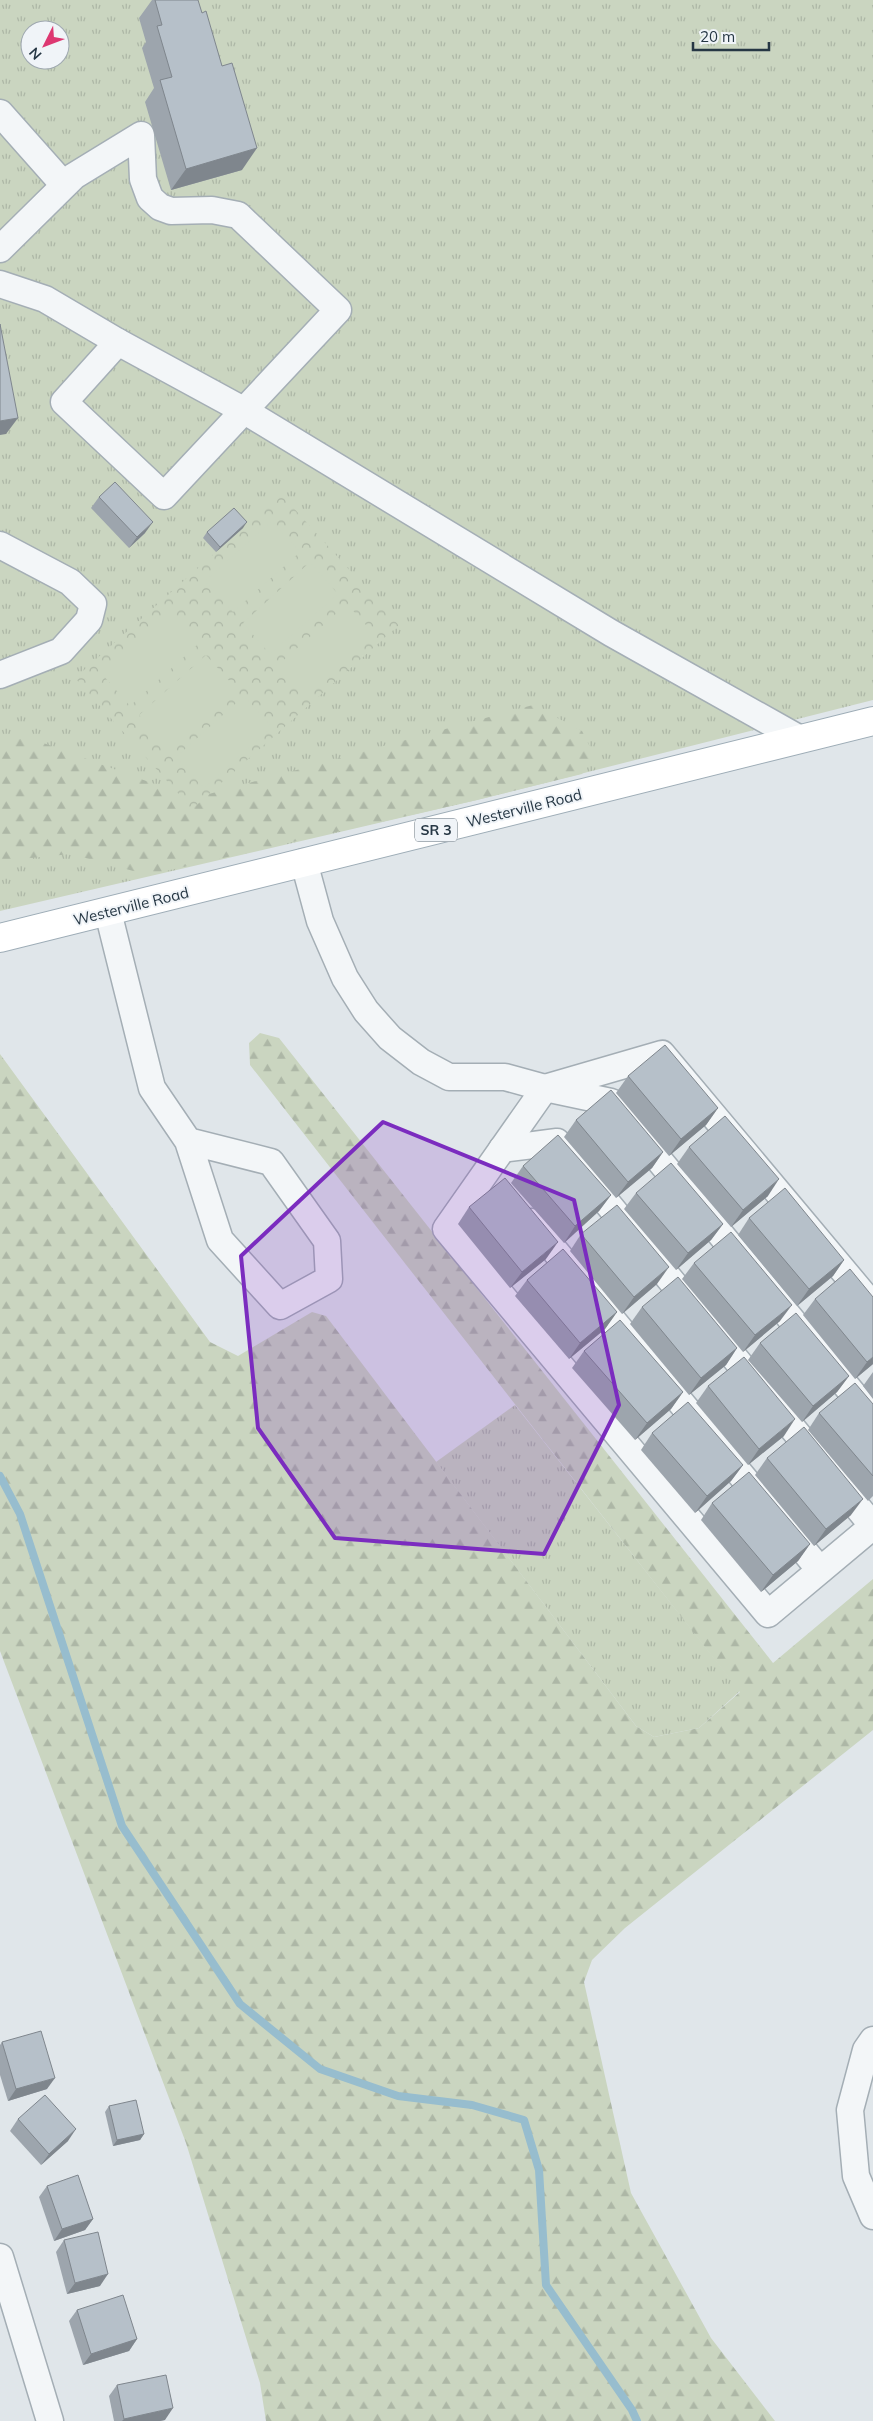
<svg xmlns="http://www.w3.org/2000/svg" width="873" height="2421" viewBox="0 0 873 2421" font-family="Mulish,sans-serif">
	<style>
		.grass { fill: url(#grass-tufts); fill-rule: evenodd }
		.forest { fill: url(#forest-firs) }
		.park { fill: url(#park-crowns) }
		.pitch { fill: #cad5c0 }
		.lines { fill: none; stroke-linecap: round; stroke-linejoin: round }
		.stream { stroke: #97bdce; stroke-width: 8 }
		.minor-casing { stroke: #a4aeb5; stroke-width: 29 }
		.major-casing { stroke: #9eadb7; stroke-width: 30 }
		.minor { stroke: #f3f6f8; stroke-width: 26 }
		.major { stroke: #fff; stroke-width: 28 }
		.wall { fill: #9da5ad }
		.shaded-wall { fill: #7f868d }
		.building { fill: #b6c0c9; stroke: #7f868d }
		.marked { fill: #7b2cbf; fill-opacity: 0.2; stroke: #7b2cbf; stroke-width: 4; stroke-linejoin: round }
		.labels { text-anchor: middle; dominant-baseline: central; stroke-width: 4; stroke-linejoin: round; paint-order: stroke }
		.shield { fill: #f0f4f8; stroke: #63707a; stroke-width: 1 }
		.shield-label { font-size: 14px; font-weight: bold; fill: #263744 }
		.street-label { font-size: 15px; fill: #263744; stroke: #f0f4f8 }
	</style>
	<defs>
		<pattern id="grass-tufts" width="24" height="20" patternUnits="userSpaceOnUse" patternTransform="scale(1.25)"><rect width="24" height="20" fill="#cad5c0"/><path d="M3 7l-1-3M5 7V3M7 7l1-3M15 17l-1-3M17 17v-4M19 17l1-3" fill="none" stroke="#adb7a6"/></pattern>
		<pattern id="forest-firs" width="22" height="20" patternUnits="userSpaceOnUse" patternTransform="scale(1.25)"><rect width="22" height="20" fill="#cad5c0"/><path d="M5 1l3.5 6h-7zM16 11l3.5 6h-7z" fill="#adb7a6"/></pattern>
		<pattern id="park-crowns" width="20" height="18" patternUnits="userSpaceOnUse" patternTransform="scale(1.25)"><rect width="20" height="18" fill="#cad5c0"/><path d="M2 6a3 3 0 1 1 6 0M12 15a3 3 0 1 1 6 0" fill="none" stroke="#adb7a6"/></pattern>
	</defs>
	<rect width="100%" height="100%" fill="#e0e6ea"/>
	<g class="grass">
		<path d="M0,0H873V700L477,800L0,911ZM30,30H60V60H30Z"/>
		<polygon points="515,1405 740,1691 699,1728 654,1737 636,1726 436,1462"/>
	</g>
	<g class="forest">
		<polygon points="533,705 582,731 595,757 582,774 477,800 148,875 71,854 0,861 0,736 38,741 176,792 192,809 209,794"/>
		<polygon points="260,1033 279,1038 773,1663 873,1579 873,1730 625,1928 592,1960 584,1982 631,2193 711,2338 775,2421 266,2421 260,2383 186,2143 0,1651 0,1054 210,1342 238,1356 312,1312 326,1316 636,1726 654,1737 699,1728 740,1692 250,1065 249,1043"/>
	</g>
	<polygon class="park" points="281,494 399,625 192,809 75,678"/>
	<g class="pitch">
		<polygon points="272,521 300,552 233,612 205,581"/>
		<polygon points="310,562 338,594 270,654 243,623"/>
		<polygon points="347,604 375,635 307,695 279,664"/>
		<polygon points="169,614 197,645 130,706 102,674"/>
		<polygon points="206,655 234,686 167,747 139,715"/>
		<polygon points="244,696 272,727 204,788 176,757"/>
	</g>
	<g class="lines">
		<polyline class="stream" points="0,1476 20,1514 122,1826 240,2004 320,2069 398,2096 472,2105 524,2120 539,2170 546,2285 632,2410 637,2421"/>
		<g class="minor-casing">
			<g id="minor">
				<polyline points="0,113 64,185"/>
				<polyline points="0,249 74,176 141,135 143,179 150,198 160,207 171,211 212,210 238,215 338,310 164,496 64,402 118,342"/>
				<polyline points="0,284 45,299 118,342 243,410 611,633 800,739"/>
				<polyline points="0,545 70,582 93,604 89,620 61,651 0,675"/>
				<polyline points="304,862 320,921 345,978 366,1011 390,1038 421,1062 449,1077 505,1077 545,1088 611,1102 873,1418"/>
				<polyline points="108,912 152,1088 188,1141 220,1240 280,1306 329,1279 327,1241 271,1162 188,1141"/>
				<polyline points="502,1149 557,1142 873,1526"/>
				<polyline points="531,1222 820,1570"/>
				<polyline points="873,1306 662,1054 545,1088 446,1229 768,1614 873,1526"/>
				<polyline points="873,2040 866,2050 850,2110 856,2176 873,2216"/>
				<polyline points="0,2257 50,2421"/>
			</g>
		</g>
		<g class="major-casing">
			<polyline id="major" points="0,938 873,721"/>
		</g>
		<use href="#minor" class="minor"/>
		<use href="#major" class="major"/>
	</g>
	<g class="wall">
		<polygon points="152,0 155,0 242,170 171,190 145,102 154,88 142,48 146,42 139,18"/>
		<polygon points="99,497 145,533 129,548 91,508"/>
		<polygon points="243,528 216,552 203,538 207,532"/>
		<polygon points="628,1076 718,1108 706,1125 669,1156 616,1093"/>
		<polygon points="576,1120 663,1152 652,1168 616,1198 564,1137"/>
		<polygon points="689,1147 768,1196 731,1227 677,1164"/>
		<polygon points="523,1166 611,1195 599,1211 564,1243 511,1183"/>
		<polygon points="636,1193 723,1224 711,1240 676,1270 624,1209"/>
		<polygon points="469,1207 546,1259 510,1288 458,1224"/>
		<polygon points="749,1218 844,1260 833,1276 797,1306 738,1235"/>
		<polygon points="581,1234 657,1284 622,1314 570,1251"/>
		<polygon points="694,1263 780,1321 743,1352 682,1279"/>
		<polygon points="527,1280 617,1312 605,1329 569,1359 515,1296"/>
		<polygon points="815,1299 873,1364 855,1379 803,1315"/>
		<polygon points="642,1307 737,1348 726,1365 689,1395 630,1324"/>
		<polygon points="760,1343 849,1376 837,1392 802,1422 748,1360"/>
		<polygon points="584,1351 683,1392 671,1409 635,1440 572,1368"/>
		<polygon points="873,1372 873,1399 863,1386"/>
		<polygon points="708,1386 784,1436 748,1465 696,1403"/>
		<polygon points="873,1404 873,1496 868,1501 808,1430 819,1413"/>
		<polygon points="652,1433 743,1465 731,1481 695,1513 641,1450"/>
		<polygon points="767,1458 851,1515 814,1546 755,1475"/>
		<polygon points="712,1503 810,1544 798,1561 761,1592 701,1520"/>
		<polygon points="2,2042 47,2089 8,2101 0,2075 0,2045"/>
		<polygon points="109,2106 144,2134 140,2140 113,2146 105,2112"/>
		<polygon points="18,2119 68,2141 41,2165 10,2131"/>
		<polygon points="47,2186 93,2219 85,2230 54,2241 39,2197"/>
		<polygon points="64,2240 100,2286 67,2294 56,2252"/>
		<polygon points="77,2310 137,2339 129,2351 83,2365 69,2321"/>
		<polygon points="117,2385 165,2420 160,2421 114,2421 109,2396"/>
	</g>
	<g class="shaded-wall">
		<polygon points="257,148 242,170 171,190 186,169"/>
		<polygon points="18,418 6,434 0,435 0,421"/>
		<polygon points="153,522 145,533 129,548 137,537"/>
		<polygon points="247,522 243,528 216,552 220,547"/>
		<polygon points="718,1108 706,1125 669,1156 681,1139"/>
		<polygon points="663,1152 652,1168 616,1198 628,1182"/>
		<polygon points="779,1179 768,1196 731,1227 743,1210"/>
		<polygon points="611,1195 599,1211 564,1243 575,1226"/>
		<polygon points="723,1224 711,1240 676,1270 688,1253"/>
		<polygon points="558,1242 546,1259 510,1288 522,1272"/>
		<polygon points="844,1260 833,1276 797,1306 809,1289"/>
		<polygon points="669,1267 657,1284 622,1314 634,1297"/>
		<polygon points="792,1305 780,1321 743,1352 755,1335"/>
		<polygon points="617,1312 605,1329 569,1359 580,1343"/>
		<polygon points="737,1348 726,1365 689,1395 701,1378"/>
		<polygon points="873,1357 873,1364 855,1379 867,1362"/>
		<polygon points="849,1376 837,1392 802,1422 813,1406"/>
		<polygon points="683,1392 671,1409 635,1440 647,1423"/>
		<polygon points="795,1419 784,1436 748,1465 759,1449"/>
		<polygon points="743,1465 731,1481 695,1513 707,1496"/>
		<polygon points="863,1499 851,1515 814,1546 826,1529"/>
		<polygon points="810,1544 798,1561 761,1592 773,1575"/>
		<polygon points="55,2078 47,2089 8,2101 16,2089"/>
		<polygon points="76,2129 68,2141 41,2165 49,2154"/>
		<polygon points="144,2134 140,2140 113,2146 117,2140"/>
		<polygon points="93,2219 85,2230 54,2241 62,2229"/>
		<polygon points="108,2274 100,2286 67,2294 75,2283"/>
		<polygon points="137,2339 129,2351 83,2365 91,2354"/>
		<polygon points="173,2408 165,2420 160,2421 122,2421 124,2419"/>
	</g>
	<g class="building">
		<polygon points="155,0 198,0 202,13 206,11 222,66 232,63 257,148 186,169 160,80 172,77 157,26 162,25"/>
		<polygon points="0,324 18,418 0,421"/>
		<polygon points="115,482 153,522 137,537 99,497"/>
		<polygon points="234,508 247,522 220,547 207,532"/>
		<polygon points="665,1045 718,1108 681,1139 628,1076"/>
		<polygon points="611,1090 663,1152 628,1182 576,1120"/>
		<polygon points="725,1116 779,1179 743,1210 689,1147"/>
		<polygon points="558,1135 611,1195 575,1226 523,1166"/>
		<polygon points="671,1163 723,1224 688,1253 636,1193"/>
		<polygon points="505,1178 558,1242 522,1272 469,1207"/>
		<polygon points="785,1188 844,1260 809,1289 749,1218"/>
		<polygon points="617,1205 669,1267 634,1297 581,1234"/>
		<polygon points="731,1232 792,1305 755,1335 694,1263"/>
		<polygon points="563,1249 617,1312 580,1343 527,1280"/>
		<polygon points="850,1269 873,1297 873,1357 867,1362 815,1299"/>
		<polygon points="678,1277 737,1348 701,1378 642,1307"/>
		<polygon points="796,1313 849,1376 813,1406 760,1343"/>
		<polygon points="620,1320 683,1392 647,1423 584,1351"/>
		<polygon points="744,1357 795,1419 759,1449 708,1386"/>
		<polygon points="855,1383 873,1404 873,1476 819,1413"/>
		<polygon points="688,1402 743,1465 707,1496 652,1433"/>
		<polygon points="804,1427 863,1499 826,1529 767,1458"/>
		<polygon points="749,1472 810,1544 773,1575 712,1503"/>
		<polygon points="41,2031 55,2078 16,2089 2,2042"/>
		<polygon points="45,2095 76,2129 49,2154 18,2119"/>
		<polygon points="136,2100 144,2134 117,2140 109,2106"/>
		<polygon points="78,2175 93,2219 62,2229 47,2186"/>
		<polygon points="98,2232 108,2274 75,2283 64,2240"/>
		<polygon points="123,2295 137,2339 91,2354 77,2310"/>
		<polygon points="166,2375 173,2408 124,2419 117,2385"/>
	</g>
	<path class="marked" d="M383,1122L574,1200L619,1405L544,1554L335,1538L258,1428L241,1256Z"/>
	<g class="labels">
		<rect class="shield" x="415" y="818.5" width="42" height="23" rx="4"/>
		<g class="shield-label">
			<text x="436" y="830">SR 3</text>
		</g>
		<g class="street-label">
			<text transform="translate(524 808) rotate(-14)">Westerville Road</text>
			<text transform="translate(131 906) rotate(-14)">Westerville Road</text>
		</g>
	</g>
	<g transform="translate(45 45) rotate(228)"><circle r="24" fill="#f0f4f8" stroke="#9fa8b0"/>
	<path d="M0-4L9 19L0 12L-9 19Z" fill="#dd3771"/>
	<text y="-8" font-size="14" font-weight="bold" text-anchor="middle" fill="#263744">N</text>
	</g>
	<path d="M693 42v8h76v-8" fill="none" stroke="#263744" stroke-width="2.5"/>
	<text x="700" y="42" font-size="15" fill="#263744" stroke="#f0f4f8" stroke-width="4" paint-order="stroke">20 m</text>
</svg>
